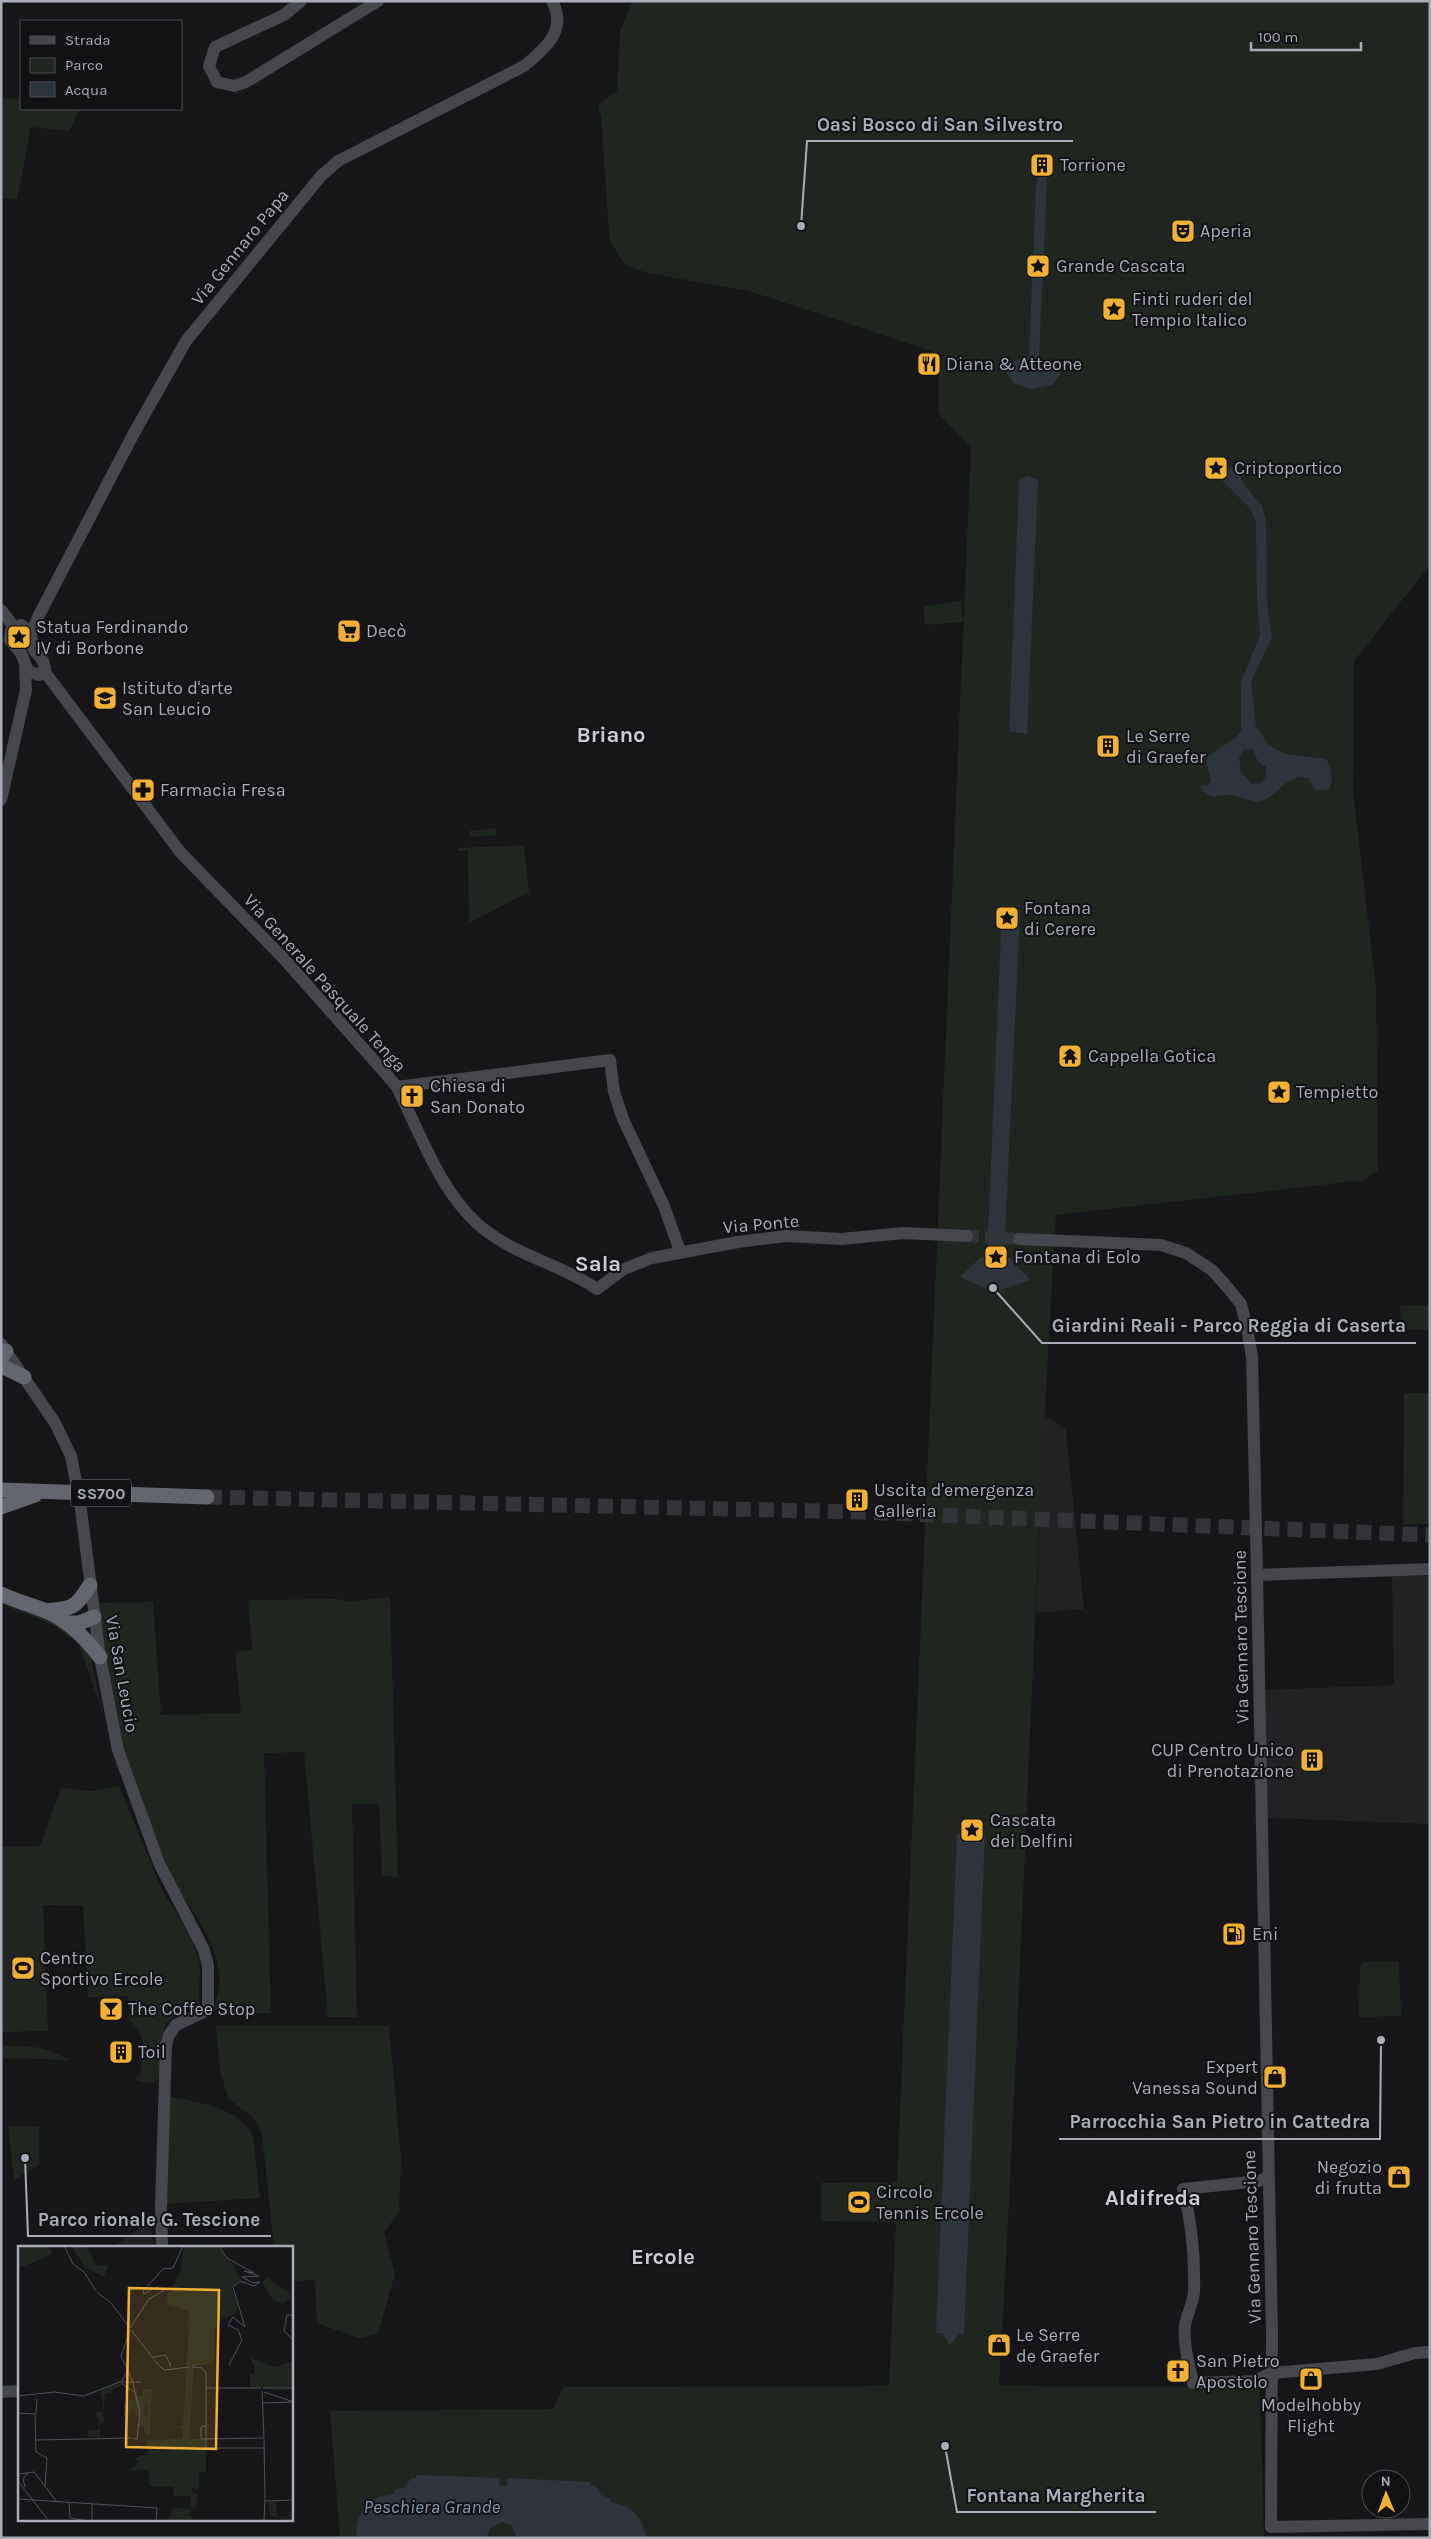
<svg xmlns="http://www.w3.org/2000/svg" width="1431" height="2539" viewBox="0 0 1431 2539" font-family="Karla,sans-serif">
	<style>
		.built { fill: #222225 }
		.green { fill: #1e261f }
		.water { fill: #2c353c; fill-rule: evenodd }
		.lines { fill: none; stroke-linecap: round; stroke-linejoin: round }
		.secondary-tunnel { stroke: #333438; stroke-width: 12; stroke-dasharray: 12 6; stroke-linecap: butt }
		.highway-tunnel { stroke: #333438; stroke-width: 15; stroke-dasharray: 15 8; stroke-linecap: butt }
		.secondary { stroke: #45474d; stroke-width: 12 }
		.highway { stroke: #63666e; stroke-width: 15 }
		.labels { text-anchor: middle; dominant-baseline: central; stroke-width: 4; stroke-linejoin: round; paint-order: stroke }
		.shield { fill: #111113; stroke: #7b7e86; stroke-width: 1 }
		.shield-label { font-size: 16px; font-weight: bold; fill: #a8adb8 }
		.poi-label { font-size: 18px; fill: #a8adb8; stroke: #111113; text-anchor: start }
		.street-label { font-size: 18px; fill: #a8adb8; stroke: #111113 }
		.water-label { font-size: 19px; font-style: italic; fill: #7f9bb3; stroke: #111113 }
		.district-label { font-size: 22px; font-weight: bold; fill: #c9ccd4; stroke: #111113 }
		.inset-road { fill: none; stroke: #505258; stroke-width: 1 }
		.view { fill: #f2b134; fill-opacity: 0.15; stroke: #f2b134; stroke-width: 2.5 }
		.inset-edge { fill: none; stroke: #a8adb8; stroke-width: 2.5 }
		.leader { fill: none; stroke: #a8adb8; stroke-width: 2 }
		.callout-dot { fill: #a8adb8; stroke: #111113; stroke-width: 2 }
		.callout-label { font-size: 19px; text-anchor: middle; font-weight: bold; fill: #a8adb8; stroke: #111113; stroke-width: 4; stroke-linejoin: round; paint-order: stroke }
	</style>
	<rect width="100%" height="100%" fill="#161618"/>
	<g class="built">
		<polygon points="1044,1419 1052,1419 1066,1430 1084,1609 1036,1613"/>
		<polygon points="1392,1576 1430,1576 1430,1824 1267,1818 1265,1690 1394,1685"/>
		<polygon points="142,2226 148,2227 151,2232 155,2248 112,2248"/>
	</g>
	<g class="green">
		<path d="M633,1H1430V565L1354,661L1353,791L1376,988L1378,1170L1364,1180L1056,1215C1032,1605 1022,1996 999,2386L1260,2387L1264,2538H340L330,2411L553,2409L563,2387L889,2386L896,2222L821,2221V2183L897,2182L971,447L938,413L939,369L943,355L749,291L647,273L625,265L611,243L609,232L601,117L598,105L617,91L620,31Z"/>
		<polygon points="1,98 21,100 21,109 80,109 69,131 31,127 17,200 1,198"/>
		<polygon points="961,601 963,622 925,625 923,606"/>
		<polygon points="496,828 497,835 470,837 469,831"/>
		<polygon points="524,845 529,892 469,923 468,851 457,851 458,848"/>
		<polygon points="1430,1305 1430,1329 1401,1330 1400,1306"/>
		<polygon points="1404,1393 1430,1393 1430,1524 1403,1524"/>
		<path d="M390,1597L398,1877L382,1876L379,1804H352L357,2017H328L304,1752L264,1753L271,2013H226L213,2009C233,1967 204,1929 182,1894C164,1865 153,1829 141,1796C132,1771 121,1746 116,1720C109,1682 105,1642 98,1603L153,1602L161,1715L241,1713L235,1652L252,1649L248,1600L338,1599L346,1602Z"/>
		<polygon points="1,1601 69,1628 86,1646 91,1659 104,1717 79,1644 53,1625 1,1604"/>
		<path d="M119,1786L163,1892L190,1934L200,1964L199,2003C193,2011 185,2012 176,2016C154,2028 163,2057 159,2078L150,2084L135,2080L140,2075C142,2052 149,2036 129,2020L128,1996L88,1997L83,1906L43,1905L48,2031L1,2032V1847L40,1846L61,1788L92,1791Z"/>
		<polygon points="1363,1962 1399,1962 1401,2016 1359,2017 1360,1965"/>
		<polygon points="216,2026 389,2026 401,2158 399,2212 384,2232 395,2274 378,2334 359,2338 317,2323 315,2280 291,2281 291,2248 274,2248 262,2134 256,2120 228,2098 220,2070"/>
		<path d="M3,2046C27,2045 48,2047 69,2060L3,2058Z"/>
		<path d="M168,2096C197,2103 239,2106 253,2136L260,2198L164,2204Z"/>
		<polygon points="8,2126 39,2126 39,2165 14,2180"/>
	</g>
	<g class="water">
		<polygon points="1037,169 1047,169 1045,174 1047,184 1039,357 1053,363 1061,374 1052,385 1033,389 1014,384 1006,372 1015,361 1029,356 1036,184 1039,174"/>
		<path d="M1227,466L1236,470L1245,486L1262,506L1266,520L1267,603L1272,637L1251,682L1256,727L1269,745L1286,754L1326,759C1332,767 1333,782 1329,790H1316L1308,778C1286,773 1279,796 1261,801C1250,804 1241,795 1230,795C1215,794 1212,802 1199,786L1208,785L1211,780L1206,761L1208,756L1235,738L1241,731V682L1260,635L1257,600L1256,522L1250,508L1221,479L1220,470ZM1253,749L1258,762L1266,767V776L1261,783L1252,784L1241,772L1239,757L1244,749Z"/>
		<polygon points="1029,476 1038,480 1038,483 1027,734 1009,731 1019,482 1020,479"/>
		<polygon points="1002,908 1019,909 1020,914 1004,1258 1010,1258 1030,1280 994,1292 960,1277 981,1257 987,1257"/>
		<polygon points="973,1830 980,1835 985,1836 964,2334 959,2334 950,2345 942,2333 936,2333 957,1834 963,1835 966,1831"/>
		<path d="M417,2475L500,2478L499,2485L507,2486V2478L590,2482V2485H596L601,2495L611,2499V2502C631,2506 643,2517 646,2537L517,2538L511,2525L502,2522L490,2528L487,2538H357C354,2516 368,2495 394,2494L395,2490L405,2487L411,2478H416Z"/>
	</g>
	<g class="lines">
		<polyline class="secondary-tunnel" points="967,1236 1019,1239"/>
		<polyline class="highway-tunnel" points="207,1497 860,1512 1430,1535"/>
		<g class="secondary">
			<polyline points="301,1 284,15 215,47 209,66 217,82 234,86 246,82 378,1"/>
			<polyline points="1,610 14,627"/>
			<polygon points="21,625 30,631 34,650 43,661 45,668 39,675 28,671 21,653 10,640 11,630"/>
			<path d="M31,634L39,615L134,433L186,341L321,176L338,161L524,66C545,49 568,30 552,1"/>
			<path d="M44,671L181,853L285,960L386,1074L397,1087C421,1135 442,1197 485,1230C518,1256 562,1265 597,1289L624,1269L652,1258L738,1242L786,1236L842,1239L903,1233L967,1236"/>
			<polyline points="1,800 26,690 25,669"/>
			<polyline points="397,1087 610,1060 614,1092 623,1119 664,1206 680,1251"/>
			<polyline points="1019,1239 1161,1245 1186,1253 1212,1270 1228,1288 1241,1304 1247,1328 1252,1357 1257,1575 1272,2334 1271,2527 1430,2524"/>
			<polyline points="1,1344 55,1423 71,1456 80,1502 100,1657 118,1750 159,1863 203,1948 208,1965 208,2005 204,2012 176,2025 169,2035 166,2045 161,2207 162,2248"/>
			<polyline points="1257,1575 1430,1569"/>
			<path d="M1267,2177L1259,2181L1183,2189C1192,2223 1195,2257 1194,2292C1193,2303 1187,2314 1185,2325C1183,2345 1189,2364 1193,2383L1255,2381L1272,2373L1377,2364L1415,2353L1430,2352"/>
			<polyline points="1,2392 19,2391"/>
		</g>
		<g class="highway">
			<polyline points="1,1358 6,1351"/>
			<polyline points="1,1366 24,1377"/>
			<polyline points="1,1490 207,1497"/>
			<polyline points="1,1507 35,1495"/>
			<path d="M1,1594C16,1601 31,1605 46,1611C69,1621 84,1637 100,1657"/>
			<path d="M46,1611C73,1608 75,1609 90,1585"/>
			<polyline points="68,1623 79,1623 94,1617"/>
		</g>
	</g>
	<defs>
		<g id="building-square" transform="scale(1.25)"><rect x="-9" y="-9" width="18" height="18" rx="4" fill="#f2b134" stroke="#111113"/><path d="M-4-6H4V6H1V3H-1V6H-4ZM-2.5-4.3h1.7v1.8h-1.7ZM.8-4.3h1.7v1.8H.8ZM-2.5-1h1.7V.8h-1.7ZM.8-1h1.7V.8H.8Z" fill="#111"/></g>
		<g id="theatre-square" transform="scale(1.25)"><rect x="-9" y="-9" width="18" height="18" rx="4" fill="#f2b134" stroke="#111113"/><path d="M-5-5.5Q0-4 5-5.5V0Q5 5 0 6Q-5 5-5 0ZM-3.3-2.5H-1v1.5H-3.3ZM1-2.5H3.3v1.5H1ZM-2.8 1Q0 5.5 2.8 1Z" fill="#111"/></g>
		<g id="sight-square" transform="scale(1.25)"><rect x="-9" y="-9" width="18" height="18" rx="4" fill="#f2b134" stroke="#111113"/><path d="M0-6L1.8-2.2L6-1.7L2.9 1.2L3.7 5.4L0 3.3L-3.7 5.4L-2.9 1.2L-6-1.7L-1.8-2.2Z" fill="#111"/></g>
		<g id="restaurant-square" transform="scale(1.25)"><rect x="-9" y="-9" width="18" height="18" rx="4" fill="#f2b134" stroke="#111113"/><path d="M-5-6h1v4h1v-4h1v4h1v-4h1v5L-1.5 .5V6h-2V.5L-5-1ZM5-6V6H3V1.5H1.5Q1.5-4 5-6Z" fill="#111"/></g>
		<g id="supermarket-square" transform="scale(1.25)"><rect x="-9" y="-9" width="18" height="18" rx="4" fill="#f2b134" stroke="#111113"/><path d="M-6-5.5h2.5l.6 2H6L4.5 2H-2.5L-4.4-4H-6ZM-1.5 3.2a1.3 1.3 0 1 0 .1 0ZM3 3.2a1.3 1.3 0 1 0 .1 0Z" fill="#111"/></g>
		<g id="university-square" transform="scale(1.25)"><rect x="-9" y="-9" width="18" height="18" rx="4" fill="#f2b134" stroke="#111113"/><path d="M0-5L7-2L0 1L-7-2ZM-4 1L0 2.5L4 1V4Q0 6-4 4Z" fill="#111"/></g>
		<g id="pharmacy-square" transform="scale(1.25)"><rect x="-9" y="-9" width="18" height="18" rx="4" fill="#f2b134" stroke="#111113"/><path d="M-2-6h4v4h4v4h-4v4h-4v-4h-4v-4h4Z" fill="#111"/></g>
		<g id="temple-square" transform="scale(1.25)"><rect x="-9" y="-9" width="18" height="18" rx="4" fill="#f2b134" stroke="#111113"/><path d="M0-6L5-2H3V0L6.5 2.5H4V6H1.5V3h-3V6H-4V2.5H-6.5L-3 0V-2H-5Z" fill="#111"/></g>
		<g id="church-square" transform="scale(1.25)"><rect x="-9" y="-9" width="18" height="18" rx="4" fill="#f2b134" stroke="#111113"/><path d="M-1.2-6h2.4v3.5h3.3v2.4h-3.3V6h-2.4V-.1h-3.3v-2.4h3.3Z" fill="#111"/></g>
		<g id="fuel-square" transform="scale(1.25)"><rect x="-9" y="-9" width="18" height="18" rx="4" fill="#f2b134" stroke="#111113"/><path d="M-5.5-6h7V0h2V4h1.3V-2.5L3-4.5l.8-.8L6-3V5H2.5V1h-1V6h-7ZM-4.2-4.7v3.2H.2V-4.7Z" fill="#111"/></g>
		<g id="stadium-square" transform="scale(1.25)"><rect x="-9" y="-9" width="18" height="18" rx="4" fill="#f2b134" stroke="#111113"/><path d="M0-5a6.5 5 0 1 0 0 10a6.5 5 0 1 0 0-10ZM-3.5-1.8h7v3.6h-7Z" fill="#111"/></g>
		<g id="bar-square" transform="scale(1.25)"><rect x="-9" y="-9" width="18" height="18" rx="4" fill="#f2b134" stroke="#111113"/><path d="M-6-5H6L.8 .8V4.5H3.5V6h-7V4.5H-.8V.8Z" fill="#111"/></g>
		<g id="shop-square" transform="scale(1.25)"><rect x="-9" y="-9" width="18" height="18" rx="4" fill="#f2b134" stroke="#111113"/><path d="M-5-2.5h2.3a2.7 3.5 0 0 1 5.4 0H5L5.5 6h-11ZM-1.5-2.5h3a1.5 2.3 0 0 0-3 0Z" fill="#111"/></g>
	</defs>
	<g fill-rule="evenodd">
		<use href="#building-square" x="1042" y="165"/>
		<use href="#theatre-square" x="1183" y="231"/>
		<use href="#sight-square" x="1038" y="266"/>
		<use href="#sight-square" x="1114" y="309"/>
		<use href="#restaurant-square" x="929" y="364"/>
		<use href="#sight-square" x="1216" y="468"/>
		<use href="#supermarket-square" x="349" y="631"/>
		<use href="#sight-square" x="19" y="637"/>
		<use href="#university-square" x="105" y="698"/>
		<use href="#building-square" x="1108" y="746"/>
		<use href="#pharmacy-square" x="143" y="790"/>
		<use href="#sight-square" x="1007" y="918"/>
		<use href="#temple-square" x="1070" y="1056"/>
		<use href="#sight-square" x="1279" y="1092"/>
		<use href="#church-square" x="412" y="1096"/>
		<use href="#sight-square" x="996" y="1257"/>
		<use href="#building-square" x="857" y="1500"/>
		<use href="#building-square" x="1312" y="1760"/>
		<use href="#sight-square" x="972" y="1830"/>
		<use href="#fuel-square" x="1234" y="1934"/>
		<use href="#stadium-square" x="23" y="1968"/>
		<use href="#bar-square" x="111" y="2009"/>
		<use href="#building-square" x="121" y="2052"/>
		<use href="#shop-square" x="1275" y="2077"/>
		<use href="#shop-square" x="1399" y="2177"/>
		<use href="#stadium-square" x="859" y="2202"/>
		<use href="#shop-square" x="999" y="2345"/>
		<use href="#church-square" x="1178" y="2371"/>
		<use href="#shop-square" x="1311" y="2379"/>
	</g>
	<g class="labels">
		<rect class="shield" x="71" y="1479.5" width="60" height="27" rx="4"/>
		<g class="shield-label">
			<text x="101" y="1493">SS700</text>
		</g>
		<g class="poi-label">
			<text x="1060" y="165">Torrione</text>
			<text x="1200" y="231">Aperia</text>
			<text x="1056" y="266">Grande Cascata</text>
			<text x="1132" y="299">Finti ruderi del<tspan x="1132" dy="21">Tempio Italico</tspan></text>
			<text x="946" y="364">Diana &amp; Atteone</text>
			<text x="1234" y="468">Criptoportico</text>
			<text x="36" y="627">Statua Ferdinando<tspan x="36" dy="21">IV di Borbone</tspan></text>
			<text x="366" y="631">Decò</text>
			<text x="122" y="688">Istituto d'arte<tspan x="122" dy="21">San Leucio</tspan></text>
			<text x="1126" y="736">Le Serre<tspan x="1126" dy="21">di Graefer</tspan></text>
			<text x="160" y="790">Farmacia Fresa</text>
			<text x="1024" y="908">Fontana<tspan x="1024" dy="21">di Cerere</tspan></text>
			<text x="1088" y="1056">Cappella Gotica</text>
			<text x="430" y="1086">Chiesa di<tspan x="430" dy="21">San Donato</tspan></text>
			<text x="1296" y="1092">Tempietto</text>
			<text x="1014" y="1257">Fontana di Eolo</text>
			<text x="874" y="1490">Uscita d'emergenza<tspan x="874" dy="21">Galleria</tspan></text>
			<text x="1294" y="1750" text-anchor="end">CUP Centro Unico<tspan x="1294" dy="21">di Prenotazione</tspan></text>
			<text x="990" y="1820">Cascata<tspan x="990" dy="21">dei Delfini</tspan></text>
			<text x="1252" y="1934">Eni</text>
			<text x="40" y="1958">Centro<tspan x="40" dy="21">Sportivo Ercole</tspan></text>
			<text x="128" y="2009">The Coffee Stop</text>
			<text x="138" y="2052">Toil</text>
			<text x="1258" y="2067" text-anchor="end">Expert<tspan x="1258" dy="21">Vanessa Sound</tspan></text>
			<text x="1382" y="2167" text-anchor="end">Negozio<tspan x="1382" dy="21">di frutta</tspan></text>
			<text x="876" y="2192">Circolo<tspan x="876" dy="21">Tennis Ercole</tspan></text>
			<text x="1016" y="2335">Le Serre<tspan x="1016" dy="21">de Graefer</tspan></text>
			<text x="1196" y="2361">San Pietro<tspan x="1196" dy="21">Apostolo</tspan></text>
			<text x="1311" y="2405" text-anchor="middle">Modelhobby<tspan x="1311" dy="21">Flight</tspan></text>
		</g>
		<g class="street-label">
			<text transform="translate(240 247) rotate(-51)">Via Gennaro Papa</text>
			<text transform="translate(325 983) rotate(48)">Via Generale Pasquale Tenga</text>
			<text transform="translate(761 1224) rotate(-5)">Via Ponte</text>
			<text transform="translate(1241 1637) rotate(-91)">Via Gennaro Tescione</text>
			<text transform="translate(122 1674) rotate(80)">Via San Leucio</text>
			<text transform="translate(1252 2237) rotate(-92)">Via Gennaro Tescione</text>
		</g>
		<g class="water-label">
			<text x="432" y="2507">Peschiera Grande</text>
		</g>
		<g class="district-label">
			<text x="611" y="735">Briano</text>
			<text x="598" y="1264">Sala</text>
			<text x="1153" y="2198">Aldifreda</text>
			<text x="663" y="2257">Ercole</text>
		</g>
	</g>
	<g transform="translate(18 2246)">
		<rect width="275" height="275" fill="#161618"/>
		<path d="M1,0H29L34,6L32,10L0,22ZM53,0H68L79,20L90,19L86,31L67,21ZM166,0H200L216,20L222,34L214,42L220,60L218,67L204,73L196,85V117L176,120L171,193H188V226H181V244L174,242V247L180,248L177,263L172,262L173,250H155L156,241L132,240L130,223L112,225L121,216L116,212L130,208L129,194L164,193L165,183L160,180H165L171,82L169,81L172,71L170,65L150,59L149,49L162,27ZM249,31L269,45L273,52L265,57L255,54L244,36ZM231,109L237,114L257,121L274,116V141L232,142V128H236L237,122ZM102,137H104L106,138L114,144L115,146L116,149V143H119L120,150H124L125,143H134L132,189L126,186L125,180L119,181L123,169H130L128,152L126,169L122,168L114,145L105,138L94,144V148H87L85,165L84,148H82L84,143ZM113,154H117L122,168L119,173L114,162L112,170H106V158ZM77,166H84L86,172V177L82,178V191H70V184H81V177H71L81,176ZM250,256H258L259,270L271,273L270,266H274L272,273L275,274L252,270ZM155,262L172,263L175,275H150Z" fill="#1e261f"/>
		<path class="inset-road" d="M46,0L55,18L66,26L78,45M201,0L209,12L236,27L226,25L241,30L224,31L235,37L242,36L236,40L222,35L215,41L227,81L215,71L210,79L220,84L224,94L211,119M79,46L93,57L111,81M275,69H269L266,85L275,94M112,82L131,53L146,44L138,41L126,48L125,45L145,23L155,22L165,0M112,84L103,110L114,134L122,166L119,193L114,192M113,84L142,121L147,124L171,121M135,111L148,109L153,121M174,121L184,122L188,127V202H247M103,136H123M103,137L116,146M188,142H243M245,142H275V127M244,145L246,191M246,146L273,155M0,150L36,146L66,150L104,135L109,125M245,157L275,156M0,167L17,168M17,168L18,206L29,212L27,241M18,168L19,153M188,180L183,181V193L246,192M246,193L247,253M18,194L113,192M0,228L16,226L23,235M0,235L31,275M23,235L39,256M7,241L5,233L10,227M0,253L139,262L138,275M247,255L275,254M51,257L52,272L70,275M74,275V258M246,275L247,253"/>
		<path class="view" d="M111,42L201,44L198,203L108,201Z"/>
		<rect width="275" height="275" class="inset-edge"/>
	</g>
	<path class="leader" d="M801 226L807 141H1073M993 1288L1042 1343H1416M1381 2040L1380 2139H1059M25 2158L28 2236H271M945 2446L957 2512H1156"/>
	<g class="callout-dot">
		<circle cx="801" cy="226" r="5"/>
		<circle cx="993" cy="1288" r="5"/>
		<circle cx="1381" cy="2040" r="5"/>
		<circle cx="25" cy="2158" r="5"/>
		<circle cx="945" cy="2446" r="5"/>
	</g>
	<g class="callout-label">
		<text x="940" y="131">Oasi Bosco di San Silvestro</text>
		<text x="1229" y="1332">Giardini Reali - Parco Reggia di Caserta</text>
		<text x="1220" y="2128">Parrocchia San Pietro in Cattedra</text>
		<text x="149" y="2226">Parco rionale G. Tescione</text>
		<text x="1056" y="2502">Fontana Margherita</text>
	</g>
	<rect width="1431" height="2539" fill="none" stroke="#a8adb8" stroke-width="5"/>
	<rect x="20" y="20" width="162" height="90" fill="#111113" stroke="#4d4f55"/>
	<rect x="30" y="36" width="25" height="8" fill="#45474d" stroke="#4d4f55"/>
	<text x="65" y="45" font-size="15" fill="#a8adb8">Strada</text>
	<rect x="30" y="58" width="25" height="15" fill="#1e261f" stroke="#4d4f55"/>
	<text x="65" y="70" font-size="15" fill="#a8adb8">Parco</text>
	<rect x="30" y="82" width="25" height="15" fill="#2c353c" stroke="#4d4f55"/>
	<text x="65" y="95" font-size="15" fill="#a8adb8">Acqua</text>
	<g transform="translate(1386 2494) rotate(359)"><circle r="24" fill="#111113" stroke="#4d4f55"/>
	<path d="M0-4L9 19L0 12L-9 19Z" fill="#f2b134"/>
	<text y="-8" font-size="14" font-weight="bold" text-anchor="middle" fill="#a8adb8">N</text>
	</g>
	<path d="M1251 42v8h110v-8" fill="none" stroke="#a8adb8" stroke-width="2.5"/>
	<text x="1258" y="42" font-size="15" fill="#a8adb8" stroke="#111113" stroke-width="4" paint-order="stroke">100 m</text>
</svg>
